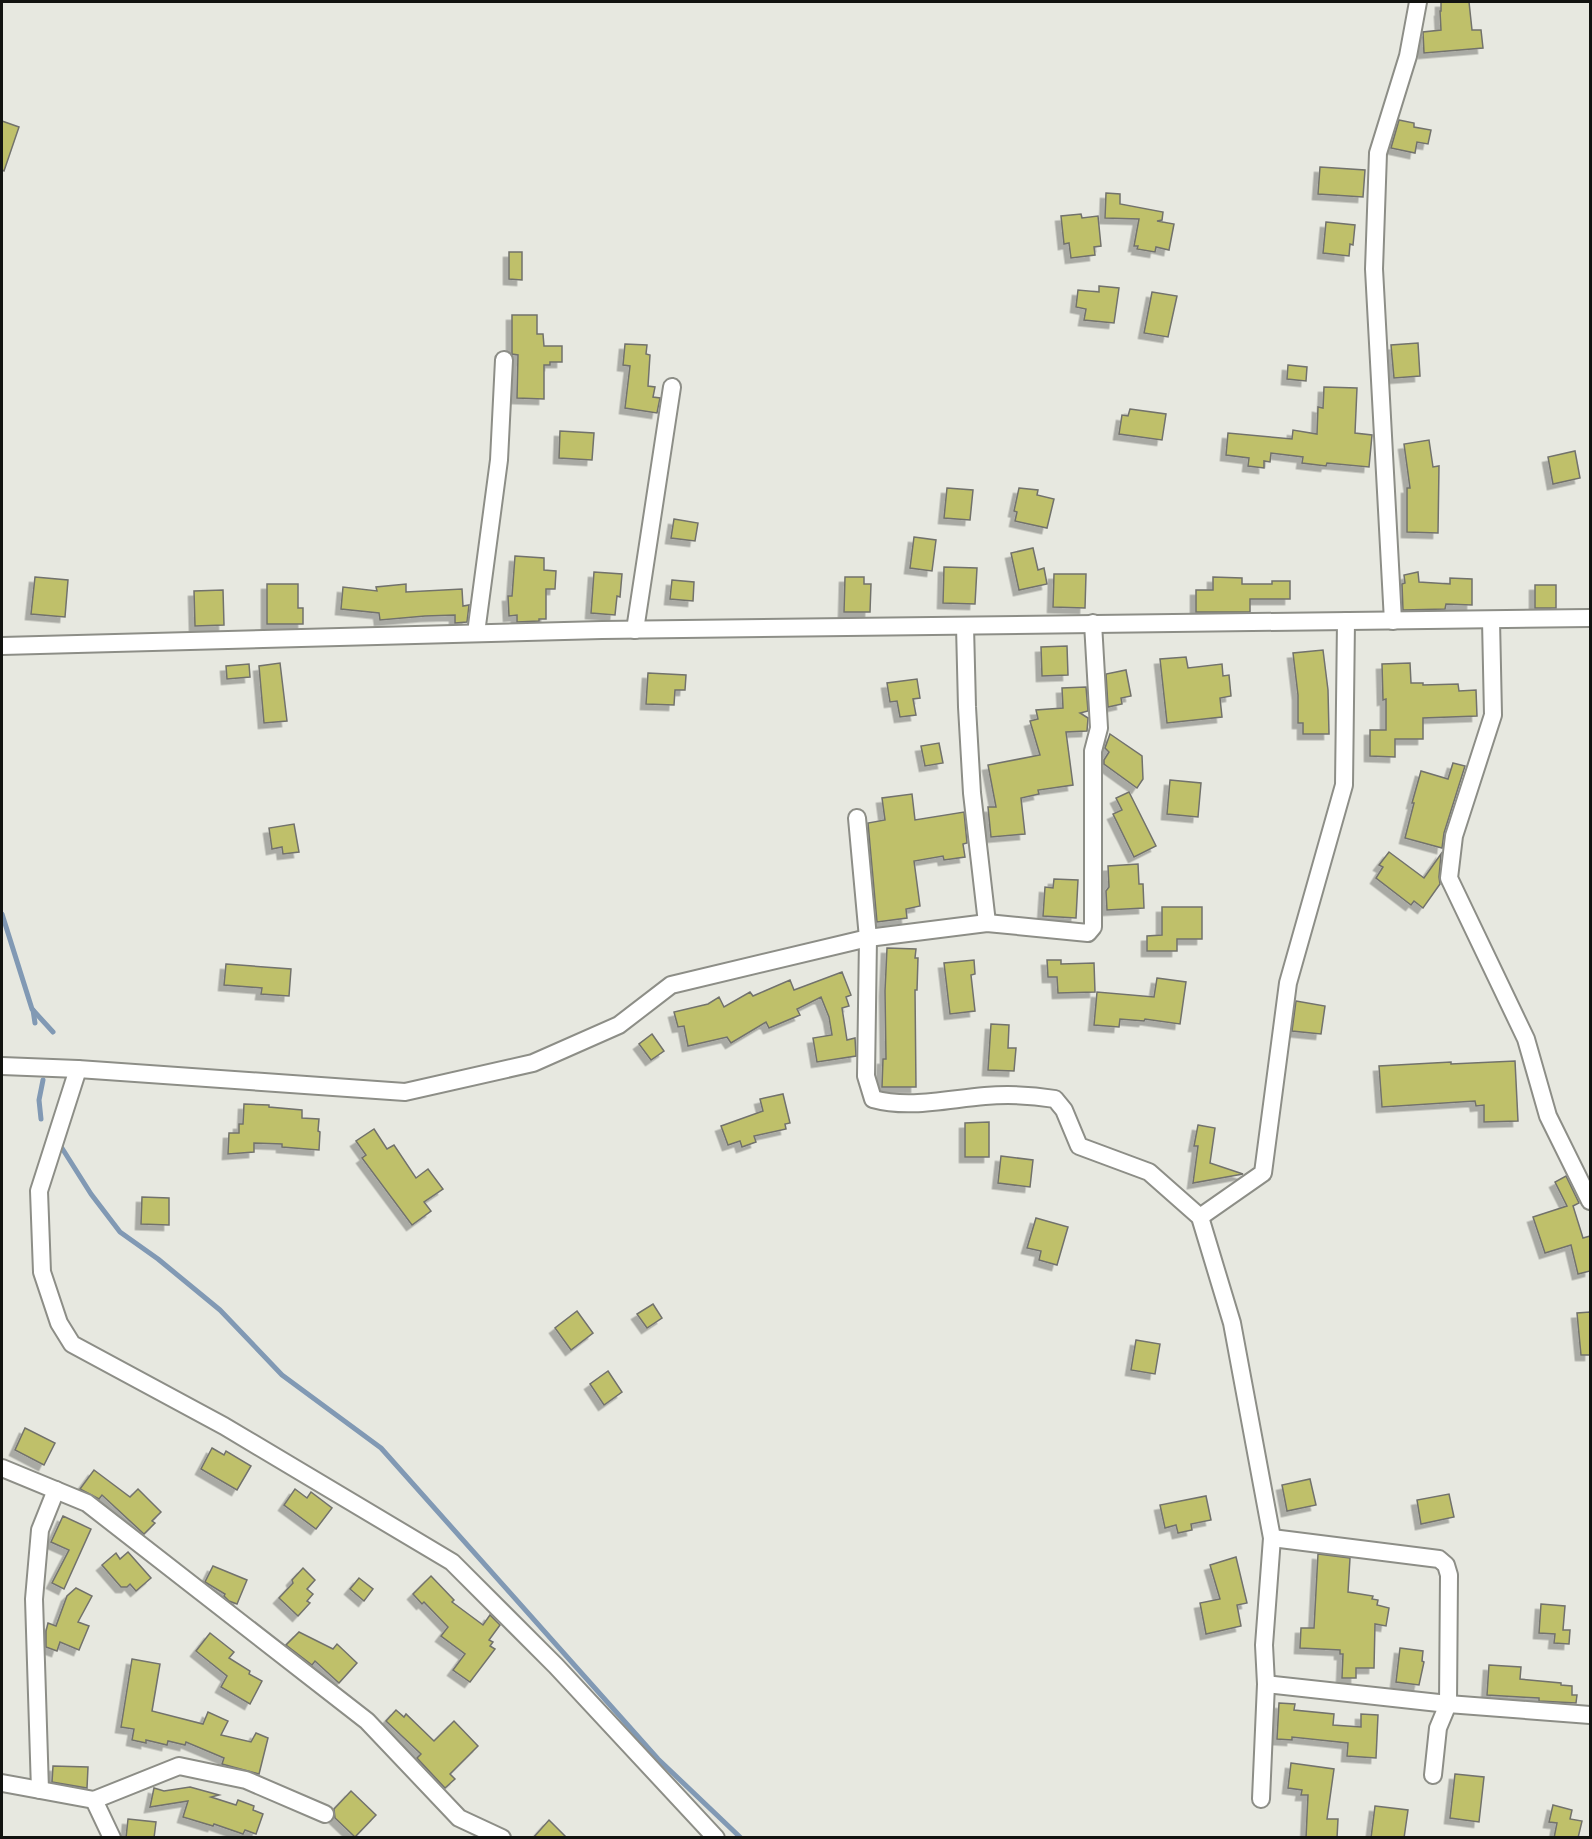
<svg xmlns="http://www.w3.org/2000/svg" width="1592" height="1839" viewBox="0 0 1592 1839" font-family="'Fira Sans',sans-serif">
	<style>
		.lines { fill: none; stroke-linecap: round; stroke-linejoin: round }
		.stream { stroke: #8199b4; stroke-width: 5 }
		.building { fill: #bfc06a; stroke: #72726c; stroke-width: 1.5; filter: url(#shadow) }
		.minor-casing { stroke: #8d8e87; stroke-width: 20 }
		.minor { stroke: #fff; stroke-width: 16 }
	</style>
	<defs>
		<filter id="shadow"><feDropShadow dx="-5.5" dy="5.5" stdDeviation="0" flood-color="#0004"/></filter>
	</defs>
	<rect width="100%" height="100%" fill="#e7e8e0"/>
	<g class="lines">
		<g class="stream">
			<polyline points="2,914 32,1009 53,1032"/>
			<polyline points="33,1010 35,1023"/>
			<polyline points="41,1119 39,1100 43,1080"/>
			<polyline points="60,1145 91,1194 120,1232 158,1259 220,1310 282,1375 381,1448 658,1759 741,1838"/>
		</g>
	</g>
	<g class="building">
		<polygon points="1441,2 1469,2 1472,30 1481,30 1483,48 1424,53 1423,32 1441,30 1440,11 1441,11"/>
		<polygon points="1399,120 1414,123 1414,127 1431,130 1428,144 1417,142 1415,153 1391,148"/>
		<polygon points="2,121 19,127 4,171 2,170"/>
		<polygon points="1320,167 1365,170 1363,197 1318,194"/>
		<polygon points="1106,193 1120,194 1120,204 1163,212 1162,220 1157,221 1174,224 1169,250 1156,247 1155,252 1137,249 1138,246 1134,246 1139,219 1105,218"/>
		<polygon points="1081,214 1082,218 1098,216 1101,246 1094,247 1095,255 1071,258 1069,243 1064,244 1061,216"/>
		<polygon points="1326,222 1355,225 1353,245 1350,244 1349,256 1323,253"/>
		<polygon points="509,252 522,252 522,280 509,279"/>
		<polygon points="1099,286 1119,288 1114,323 1084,320 1086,309 1076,307 1078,290 1099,292"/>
		<polygon points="1152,292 1177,296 1168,337 1144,333"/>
		<polygon points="512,315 537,315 537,334 543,334 544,346 562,346 562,362 550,362 550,365 544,365 544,399 517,398 518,355 512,354"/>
		<polygon points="1418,343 1420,376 1394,378 1391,345"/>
		<polygon points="625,344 647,345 646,354 650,355 648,386 655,387 653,397 660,398 657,413 625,408 630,366 623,365"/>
		<polygon points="1288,365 1307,367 1306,381 1287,379"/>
		<polygon points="1324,387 1357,388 1355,433 1372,435 1369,467 1327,463 1326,466 1302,463 1303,457 1271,453 1270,462 1264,461 1264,468 1248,466 1249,458 1226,455 1228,433 1292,439 1293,430 1317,434 1318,407 1323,408"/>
		<polygon points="1130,409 1166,414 1162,440 1119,434 1122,415 1128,416"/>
		<polygon points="560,431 594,433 592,460 559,458"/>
		<polygon points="1429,440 1433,467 1439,466 1438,533 1407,532 1407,488 1410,488 1404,444"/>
		<polygon points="1575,451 1580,478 1553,484 1548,457"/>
		<polygon points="947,488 973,490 970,520 944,518"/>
		<polygon points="1019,488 1038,490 1037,495 1054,499 1047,528 1015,521 1017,512 1014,511"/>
		<polygon points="674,519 698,523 695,541 671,538"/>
		<polygon points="914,537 936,540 932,571 910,568"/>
		<polygon points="1033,548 1038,570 1044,568 1047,584 1019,590 1011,553"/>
		<polygon points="515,556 544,558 544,570 556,571 555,589 546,589 546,619 539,619 539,621 517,622 517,615 509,616 508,596 512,596"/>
		<polygon points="944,567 977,568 975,604 943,603"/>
		<polygon points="594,572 622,574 620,597 617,596 615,615 591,613"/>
		<polygon points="1418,572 1419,582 1450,584 1450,578 1472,579 1472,605 1446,604 1445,609 1403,610 1402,584 1405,583 1404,575"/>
		<polygon points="1054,574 1086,574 1085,608 1053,607"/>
		<polygon points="35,577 68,580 65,617 31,614"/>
		<polygon points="845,577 864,577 864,584 871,584 870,612 844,612"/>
		<polygon points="1213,577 1242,578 1242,584 1272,584 1272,581 1290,581 1290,599 1250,599 1250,612 1196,612 1196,590 1213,590"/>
		<polygon points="672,580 694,582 693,601 670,599"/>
		<polygon points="267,584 298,584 298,608 303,608 303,624 267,624"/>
		<polygon points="406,584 406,592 462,589 463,606 469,605 467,622 455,623 455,615 425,616 380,620 379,613 341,609 343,587 377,591 376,587"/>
		<rect x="1535" y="585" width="21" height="23"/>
		<polygon points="223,590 224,625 195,626 194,591"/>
		<polygon points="1067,646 1068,675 1042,676 1041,647"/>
		<polygon points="1323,650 1328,690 1329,734 1303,734 1303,723 1298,723 1298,695 1293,653"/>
		<polygon points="1186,657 1188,668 1222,664 1223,676 1229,675 1231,696 1220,698 1222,717 1167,723 1160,659"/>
		<polygon points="280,663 287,721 264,723 259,666"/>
		<polygon points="1410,663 1411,683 1423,683 1423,685 1458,684 1459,691 1476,690 1477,716 1423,718 1423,739 1395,739 1395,757 1370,756 1370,730 1386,730 1386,699 1383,700 1382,664"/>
		<polygon points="249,664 250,677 227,679 226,666"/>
		<polygon points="1126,670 1131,696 1121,698 1122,704 1108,707 1106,674"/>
		<polygon points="648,673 686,675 685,690 675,690 674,705 646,704"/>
		<polygon points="917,679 920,698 913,699 916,715 900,717 897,701 890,702 887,683"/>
		<polygon points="1086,687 1088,711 1080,713 1088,718 1087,731 1066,732 1073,785 1038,790 1039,794 1021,798 1025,834 991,837 988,807 996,807 988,765 1040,755 1030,721 1038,719 1036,710 1063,708 1062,688"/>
		<polygon points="1110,734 1142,756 1143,779 1137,788 1104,764 1104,760 1109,752 1105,748"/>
		<polygon points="939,743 943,763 925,766 921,746"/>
		<polygon points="1453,763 1465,766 1444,833 1442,848 1405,838 1414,803 1412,803 1421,771 1448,779"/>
		<polygon points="1170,780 1201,783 1198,817 1167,814"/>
		<polygon points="1129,792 1156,846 1134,857 1113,814 1122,810 1116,798"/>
		<polygon points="912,794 915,820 964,812 967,843 963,844 965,857 944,860 943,856 914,861 920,906 906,909 907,918 877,922 868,823 885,820 882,798"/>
		<polygon points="294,824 299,852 283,854 282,847 272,849 269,828"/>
		<polygon points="1389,852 1424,878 1441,854 1439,877 1440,884 1423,908 1414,901 1411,905 1376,878 1383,867 1379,865"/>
		<polygon points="1138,864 1139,884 1143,884 1144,908 1107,910 1106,891 1109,887 1108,866"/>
		<polygon points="1054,879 1078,880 1076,918 1043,916 1045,887 1053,888"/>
		<polygon points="1162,907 1202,907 1202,939 1177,939 1177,951 1147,951 1147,936 1162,935"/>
		<polygon points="887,948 916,949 915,958 918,958 917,990 915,990 916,1087 882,1087 883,1059 886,1059 885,991"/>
		<polygon points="974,960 975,974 971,975 975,1011 950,1014 944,963"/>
		<polygon points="1047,960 1061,960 1061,964 1094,963 1095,992 1058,993 1057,977 1048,977"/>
		<polygon points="226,964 291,969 289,996 261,994 262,988 224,985"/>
		<polygon points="842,972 851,995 846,997 849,1006 842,1008 847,1040 855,1038 856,1056 817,1062 813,1038 832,1035 829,1017 821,997 797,1009 800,1015 769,1028 766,1022 731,1043 727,1037 688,1046 684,1026 678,1027 674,1012 708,1004 719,997 724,1007 750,992 753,996 790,980 794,990"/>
		<polygon points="1157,978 1186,982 1180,1024 1145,1019 1144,1021 1120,1019 1119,1027 1094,1025 1097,992 1154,997"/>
		<polygon points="1296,1001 1325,1006 1321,1034 1292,1031"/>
		<polygon points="991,1024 1009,1025 1008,1048 1016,1048 1014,1071 988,1070"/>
		<polygon points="652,1034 664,1051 651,1060 639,1044"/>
		<polygon points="1515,1061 1518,1121 1484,1122 1484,1105 1476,1106 1475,1101 1382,1107 1379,1066 1451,1062 1451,1064"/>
		<polygon points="783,1094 790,1123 785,1124 786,1129 754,1136 756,1142 742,1147 740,1141 728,1145 721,1126 763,1111 760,1099"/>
		<polygon points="244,1104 269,1105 269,1107 302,1110 302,1118 319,1119 318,1131 320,1132 319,1150 282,1147 282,1144 254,1143 254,1152 228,1154 229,1133 239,1133 239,1124 243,1124"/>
		<polygon points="989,1122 989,1157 965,1157 965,1123"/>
		<polygon points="1198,1125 1215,1128 1210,1163 1243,1174 1193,1183 1198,1146 1194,1146"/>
		<polygon points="374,1129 387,1149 394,1145 416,1178 428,1169 443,1189 424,1202 431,1211 412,1225 362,1158 366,1155 356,1141"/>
		<polygon points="1001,1156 1033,1160 1030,1187 998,1183"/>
		<polygon points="1566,1176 1579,1203 1573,1206 1583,1238 1590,1236 1590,1271 1578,1274 1571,1245 1545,1253 1533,1217 1567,1206 1555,1182"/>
		<polygon points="142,1197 169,1198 169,1225 141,1224"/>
		<polygon points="1036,1218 1068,1227 1057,1265 1039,1260 1041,1251 1027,1248"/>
		<polygon points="653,1304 662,1318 647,1328 637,1314"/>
		<polygon points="577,1311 593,1333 571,1350 555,1328"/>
		<polygon points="1590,1312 1590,1355 1581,1355 1577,1313"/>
		<polygon points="1136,1340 1160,1344 1155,1374 1131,1370"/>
		<polygon points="608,1371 622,1392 604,1405 590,1384"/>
		<polygon points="25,1428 55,1443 44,1465 15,1450"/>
		<polygon points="212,1448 224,1455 226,1451 251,1466 237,1490 201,1469"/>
		<polygon points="94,1470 130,1497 138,1489 161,1512 152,1521 155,1523 144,1534 102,1495 99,1499 80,1489"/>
		<polygon points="1310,1479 1316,1505 1287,1511 1282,1485"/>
		<polygon points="295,1489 307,1498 311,1492 332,1508 316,1529 284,1505"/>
		<polygon points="1449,1494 1454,1517 1421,1524 1417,1500"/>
		<polygon points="1206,1496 1211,1520 1191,1524 1192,1530 1178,1533 1176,1525 1165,1528 1160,1505"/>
		<polygon points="63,1516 91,1529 64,1589 52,1583 69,1550 51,1542"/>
		<polygon points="128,1552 151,1578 136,1591 130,1584 127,1587 121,1587 102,1565 116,1553 120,1559"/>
		<polygon points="1318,1554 1350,1558 1348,1592 1373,1596 1372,1599 1378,1600 1377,1605 1389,1608 1386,1626 1375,1624 1374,1668 1356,1668 1356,1678 1342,1678 1343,1654 1340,1654 1340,1650 1300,1648 1301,1628 1314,1628"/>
		<polygon points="1236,1557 1247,1603 1237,1605 1241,1626 1206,1634 1200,1603 1220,1599 1210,1565"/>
		<polygon points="213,1566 247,1580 237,1604 229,1601 224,1596 225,1594 205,1582"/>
		<polygon points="303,1568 315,1580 307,1589 313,1594 307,1601 310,1603 298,1616 279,1598 293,1583 292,1580"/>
		<polygon points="431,1576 454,1600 452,1602 483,1625 490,1615 500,1625 489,1640 493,1642 490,1646 495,1649 470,1682 453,1670 465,1654 441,1636 448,1627 424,1602 422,1604 413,1594"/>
		<polygon points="359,1578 373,1589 364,1601 350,1589"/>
		<polygon points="76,1588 92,1596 78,1622 89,1626 79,1650 60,1642 57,1651 46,1647 46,1631 48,1623 56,1626 67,1596"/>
		<polygon points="1541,1604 1565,1606 1563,1630 1570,1630 1569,1644 1554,1643 1555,1634 1539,1633"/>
		<polygon points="299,1632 333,1649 337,1644 357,1663 339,1683 315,1661 312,1665 286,1645"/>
		<polygon points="210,1633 234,1652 229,1658 250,1671 249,1674 262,1681 250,1704 221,1687 227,1676 196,1651"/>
		<polygon points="1400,1648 1423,1651 1422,1661 1424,1662 1419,1685 1396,1682"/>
		<polygon points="132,1659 160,1664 152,1711 203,1724 208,1712 228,1721 221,1735 251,1742 256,1733 268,1738 259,1774 222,1764 224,1758 186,1742 185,1745 168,1741 167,1745 146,1740 146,1743 132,1740 134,1729 121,1727"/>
		<polygon points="1489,1665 1521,1667 1520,1679 1561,1683 1561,1685 1572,1686 1572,1695 1577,1695 1576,1703 1539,1701 1539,1698 1487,1695"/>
		<polygon points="1279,1703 1295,1704 1294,1710 1334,1714 1333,1725 1361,1727 1361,1714 1378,1715 1376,1758 1347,1756 1348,1743 1292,1737 1292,1740 1277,1739"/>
		<polygon points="396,1710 404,1717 406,1714 434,1741 454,1721 478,1746 450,1774 455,1779 445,1788 417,1758 421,1754 386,1721"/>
		<polygon points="1291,1763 1334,1769 1327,1819 1338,1819 1337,1838 1306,1838 1308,1795 1301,1795 1302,1790 1288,1788"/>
		<polygon points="53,1766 88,1767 87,1788 52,1782"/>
		<polygon points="1455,1774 1484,1777 1479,1822 1450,1818"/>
		<polygon points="190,1787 219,1795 211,1797 236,1805 238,1800 254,1806 253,1810 263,1814 256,1834 245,1830 243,1834 214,1824 213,1826 183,1817 188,1801 150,1807 154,1788 164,1791"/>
		<polygon points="351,1791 376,1815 355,1837 335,1818 334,1809"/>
		<polygon points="1553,1805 1572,1810 1570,1819 1582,1821 1578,1838 1554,1838 1557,1823 1549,1822"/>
		<polygon points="1375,1806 1408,1810 1404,1838 1371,1838"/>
		<polygon points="128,1819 156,1822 154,1838 126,1838"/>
		<polygon points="549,1820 567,1838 533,1838"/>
	</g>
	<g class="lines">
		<g class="minor-casing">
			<g id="minor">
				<polyline points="1491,620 1493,715 1454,836 1449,878 1526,1039 1548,1116 1590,1201"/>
				<polyline points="1393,621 1374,269 1378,153 1408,56 1418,2"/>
				<polyline points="965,626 967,707 972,793 987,923"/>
				<polyline points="635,630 672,387"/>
				<polyline points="476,633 499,460 504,360"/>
				<polyline points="2,646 602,630 1590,618"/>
				<path d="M857,818L868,938L866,1076L873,1099C909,1109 948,1099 985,1096C1008,1094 1031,1095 1055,1099L1064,1110L1079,1146L1149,1172L1200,1217L1232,1323L1272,1538L1264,1645L1266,1684L1261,1799"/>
				<polyline points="2,1066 78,1069 405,1092 533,1063 619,1025 671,985 868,938 987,923 1088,933 1093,927 1093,751 1099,728 1093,623"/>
				<polyline points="78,1069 39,1191 42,1272 59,1323 72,1344 224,1426 452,1562 556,1666 716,1838"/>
				<polyline points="1200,1217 1263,1173 1288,983 1344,785 1346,621"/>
				<polyline points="2,1468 87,1503 367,1721 459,1818 502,1838"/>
				<polyline points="1272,1538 1439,1559 1446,1565 1449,1575 1448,1704 1438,1728 1433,1775"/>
				<polyline points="1266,1684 1448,1704 1590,1715"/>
				<polyline points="2,1783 94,1800 179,1766 246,1780 325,1814"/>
				<polyline points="40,1790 34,1599 40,1530 56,1490"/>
				<polyline points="94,1800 112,1838"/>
			</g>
		</g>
		<use href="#minor" class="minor"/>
	</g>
	<rect width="1592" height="1839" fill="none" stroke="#121310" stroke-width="6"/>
</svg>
